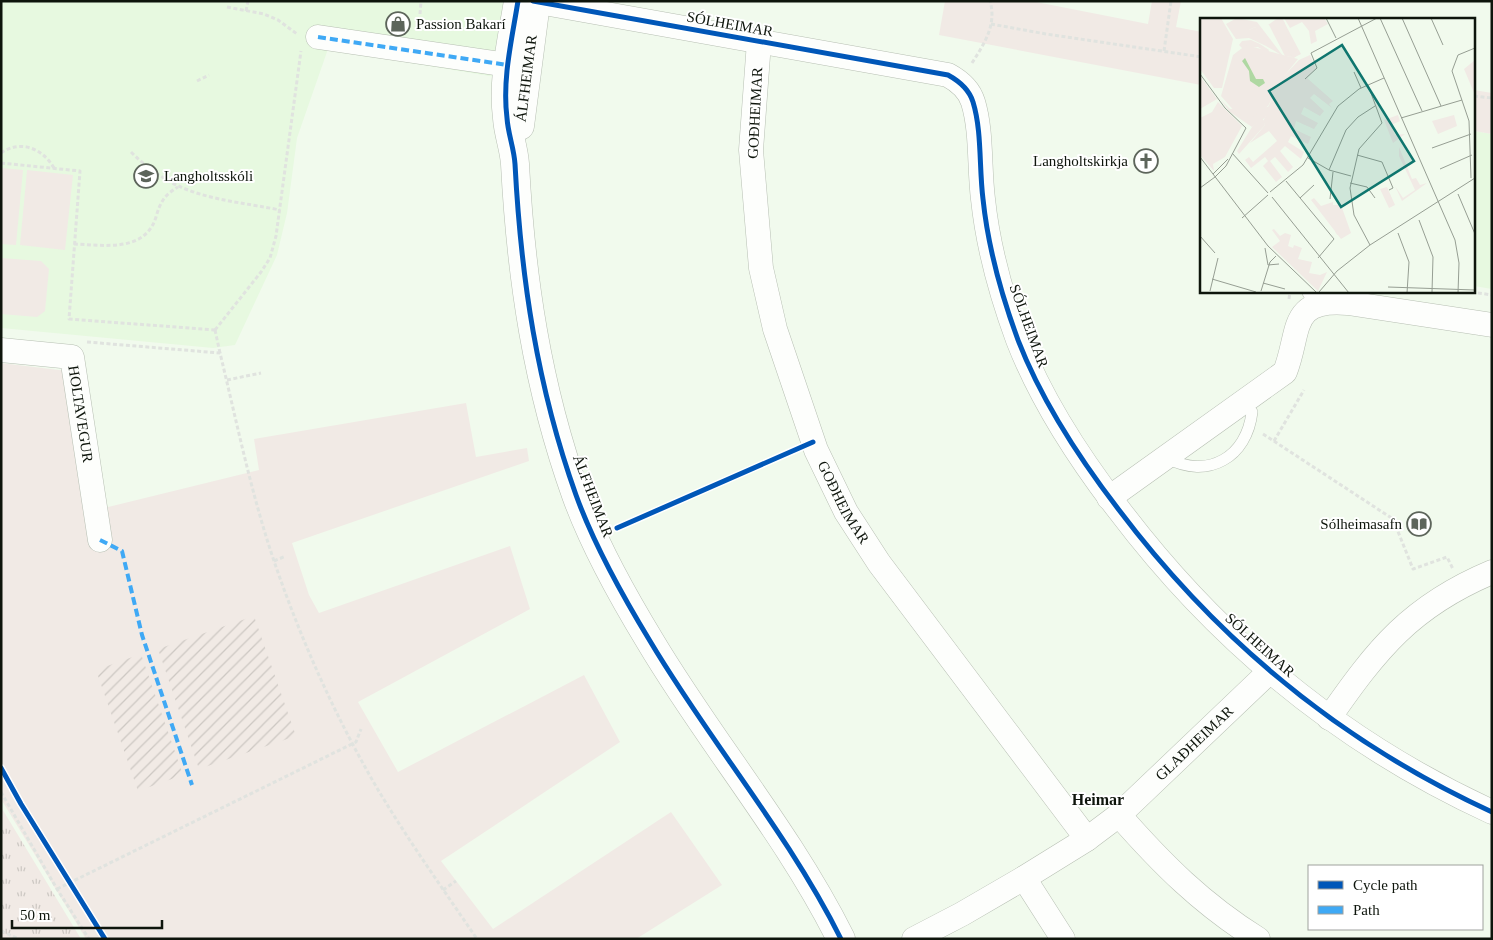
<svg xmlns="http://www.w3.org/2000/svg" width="1493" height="940" viewBox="0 0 1493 940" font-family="Georgia,serif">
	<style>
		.built { fill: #e7f9e0 }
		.grass { fill: #f1eae5 }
		.park { fill: url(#park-tufts) }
		.garden { fill: url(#garden-furrows) }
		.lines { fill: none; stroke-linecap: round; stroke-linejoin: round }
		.lane-casing { stroke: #b7bfb3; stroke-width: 12 }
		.street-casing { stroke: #b7bfb3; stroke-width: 25 }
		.secondary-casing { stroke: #b7bfb3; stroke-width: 29 }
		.path { stroke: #e0e3df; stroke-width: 3; stroke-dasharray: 4 2.5; stroke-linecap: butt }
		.lane { stroke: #fdfefc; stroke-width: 11 }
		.street { stroke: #fdfefc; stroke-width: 24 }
		.secondary { stroke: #fdfefc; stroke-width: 28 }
		.quiet { stroke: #3fa9f5; stroke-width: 4; stroke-dasharray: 8 4; stroke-linecap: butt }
		.cycleway-casing { stroke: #fff; stroke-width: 8 }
		.cycleway { stroke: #0057b8; stroke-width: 5 }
		.labels { text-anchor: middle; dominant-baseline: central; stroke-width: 4; stroke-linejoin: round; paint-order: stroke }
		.poi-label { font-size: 15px; fill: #0e150c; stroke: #fff; text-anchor: start }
		.street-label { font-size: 15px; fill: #0e150c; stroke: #fff }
		.neighbourhood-label { font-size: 16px; font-weight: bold; fill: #0e150c; stroke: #fff }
		.inset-road { fill: none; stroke: #969e93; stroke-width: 1 }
		.view { fill: #0f766e; fill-opacity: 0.15; stroke: #0f766e; stroke-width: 2.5 }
		.inset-edge { fill: none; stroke: #0e150c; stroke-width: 2.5 }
	</style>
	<defs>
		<pattern id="park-tufts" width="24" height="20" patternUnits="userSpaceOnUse" patternTransform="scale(1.25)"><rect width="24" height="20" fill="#f1eae5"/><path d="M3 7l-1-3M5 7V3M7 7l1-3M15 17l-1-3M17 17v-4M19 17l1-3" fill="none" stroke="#cdc8c3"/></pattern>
		<pattern id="garden-furrows" width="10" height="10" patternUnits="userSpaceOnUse" patternTransform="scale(1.25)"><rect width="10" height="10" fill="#f1eae5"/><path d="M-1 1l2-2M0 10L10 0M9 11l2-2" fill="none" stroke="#cdc8c3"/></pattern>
	</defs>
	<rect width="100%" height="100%" fill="#f1faed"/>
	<g class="built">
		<polygon points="1,1 524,1 513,80 328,49 297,138 287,213 277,255 235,345 213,348 1,328"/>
		<polygon points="1474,131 1492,134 1492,289 1474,286"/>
	</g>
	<g class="grass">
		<polygon points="945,1 1031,1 1148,24 1152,1 1181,1 1176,27 1202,32 1201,85 939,35"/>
		<polygon points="1474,90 1492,93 1492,134 1474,131"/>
		<polygon points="1,168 23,170 16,245 1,244"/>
		<polygon points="27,170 73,175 65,250 20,245"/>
		<polygon points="1,258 41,261 49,269 45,311 37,317 1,314"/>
		<polygon points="1,363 67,371 96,510 259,470 254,439 466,403 476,457 527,448 529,461 292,543 309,595 319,613 510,546 530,609 358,702 398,772 584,675 620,742 441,861 493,929 671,812 722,885 636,939 86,939 1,799"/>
	</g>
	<polygon class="park" points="1,807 81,939 1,939"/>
	<g class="garden">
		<polygon points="254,616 296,736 199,769 158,649"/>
		<polygon points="141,654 183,775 138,791 96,670"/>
	</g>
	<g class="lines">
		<g class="lane-casing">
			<g id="lane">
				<polyline points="1307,291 1315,305"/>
				<path d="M1167,458C1208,480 1247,457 1252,412"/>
			</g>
		</g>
		<g class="street-casing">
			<g id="street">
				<path d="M533,1L948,75C959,81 969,89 973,102C982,131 979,168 983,199C988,247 1001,294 1018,340C1042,402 1079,458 1119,510C1218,641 1342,743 1492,812"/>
				<polyline points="318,37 508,65"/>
				<path id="s1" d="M759,42L751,150L761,268L775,329L816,450L846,512L879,563L1087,839"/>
				<path id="s2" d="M1,350L72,357L100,540"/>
				<path d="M1109,498L1285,372C1301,331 1288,298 1348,303L1492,325"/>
				<path d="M1329,718C1377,649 1411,606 1492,572"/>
				<path d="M1119,815C1162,864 1202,904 1258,939"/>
				<polyline points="1024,878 1063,939"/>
				<path id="s3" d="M914,939L962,914L1024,878L1087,839L1119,815L1269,672"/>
			</g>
		</g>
		<g class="secondary-casing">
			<g id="secondary">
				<path d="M518,1C512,39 502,79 507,118C508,134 514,148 515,164C521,278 537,386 576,495C594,545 622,595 650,641C710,742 788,833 841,939"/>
				<path id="s4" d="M520,126L536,3"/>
			</g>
		</g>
		<g class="path">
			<polyline points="227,7 264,14 278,20 297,34"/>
			<polyline points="246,11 248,1"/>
			<polyline points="420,14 421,1"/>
			<polyline points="991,24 1046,34 1202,57"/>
			<polyline points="1164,51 1171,1"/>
			<path d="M972,63C984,44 997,25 990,1"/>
			<polyline points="197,81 209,75"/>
			<polyline points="1474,96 1492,98"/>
			<path d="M131,152C178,199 219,198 280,210"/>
			<path d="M1,153C21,139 43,149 54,168"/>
			<polyline points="1,163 80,171 69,319 215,330"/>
			<path d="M74,244C103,245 145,253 156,217C160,203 164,195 178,187"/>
			<polyline points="1465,291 1492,295"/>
			<polyline points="1289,299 1290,291"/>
			<polyline points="215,330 261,272 270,258 276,236 301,51"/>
			<polyline points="215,330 220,353"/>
			<path d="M87,342L220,353C237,423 251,493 274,561C301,640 335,716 377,788C408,840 443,889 477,939"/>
			<polyline points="227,380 261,373"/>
			<polyline points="1263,434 1393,519 1413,569 1447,557 1453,569"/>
			<polyline points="1274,441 1304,390"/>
			<polyline points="274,561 286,556"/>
			<polyline points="1,792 57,889 89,939"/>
			<polyline points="57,889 356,742 361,729"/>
			<polyline points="443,890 456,881"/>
			<polyline points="1,931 19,939"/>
		</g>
		<use href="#lane" class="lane"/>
		<use href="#street" class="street"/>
		<use href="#secondary" class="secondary"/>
		<g class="quiet">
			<polyline points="318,37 508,65"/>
			<polyline points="100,540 122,551 142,635 192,785"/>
		</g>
		<g class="cycleway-casing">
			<g id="cycleway">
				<path d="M518,1C512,39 502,79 507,118C508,134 514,148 515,164C521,278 537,386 576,495C594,545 622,595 650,641C710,742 788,833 841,939"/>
				<path d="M533,1L948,75C959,81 969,89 973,102C982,131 979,168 983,199C988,247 1001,294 1018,340C1042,402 1079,458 1119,510C1218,641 1342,743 1492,812"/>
				<polyline points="617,528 813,442"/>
				<polyline points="1,768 21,804 105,939"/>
			</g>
		</g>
		<use href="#cycleway" class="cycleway"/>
	</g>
	<defs>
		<g id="shop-ring" transform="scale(1.25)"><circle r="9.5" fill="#fff" stroke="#5d655b" stroke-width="1.5"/><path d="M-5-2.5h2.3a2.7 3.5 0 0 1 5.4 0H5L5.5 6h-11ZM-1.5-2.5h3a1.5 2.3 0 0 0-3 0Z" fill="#5d655b"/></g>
		<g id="church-ring" transform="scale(1.25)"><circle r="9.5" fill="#fff" stroke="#5d655b" stroke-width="1.5"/><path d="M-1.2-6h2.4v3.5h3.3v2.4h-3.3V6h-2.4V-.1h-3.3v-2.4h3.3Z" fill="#5d655b"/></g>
		<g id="school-ring" transform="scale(1.25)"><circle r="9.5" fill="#fff" stroke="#5d655b" stroke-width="1.5"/><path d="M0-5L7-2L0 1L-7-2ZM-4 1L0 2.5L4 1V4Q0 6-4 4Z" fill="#5d655b"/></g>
		<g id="library-ring" transform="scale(1.25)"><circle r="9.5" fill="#fff" stroke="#5d655b" stroke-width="1.5"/><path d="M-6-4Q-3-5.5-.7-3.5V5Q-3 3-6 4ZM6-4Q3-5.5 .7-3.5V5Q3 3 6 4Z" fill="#5d655b"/></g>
	</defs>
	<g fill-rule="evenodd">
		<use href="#shop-ring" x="398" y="24"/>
		<use href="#church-ring" x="1146" y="161"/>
		<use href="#school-ring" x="146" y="176"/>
		<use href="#library-ring" x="1419" y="524"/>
	</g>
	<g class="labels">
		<g class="poi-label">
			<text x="416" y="24">Passion Bakarí</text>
			<text x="1128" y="161" text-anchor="end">Langholtskirkja</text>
			<text x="164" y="176">Langholtsskóli</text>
			<text x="1402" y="524" text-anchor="end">Sólheimasafn</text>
		</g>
		<g class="street-label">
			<text transform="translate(730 24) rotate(10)">SÓLHEIMAR</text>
			<text stroke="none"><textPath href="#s4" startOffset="48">ÁLFHEIMAR</textPath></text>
			<text transform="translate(755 113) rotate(-87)">GOÐHEIMAR</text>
			<text transform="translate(1029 326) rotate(70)">SÓLHEIMAR</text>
			<text stroke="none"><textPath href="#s2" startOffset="129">HOLTAVEGUR</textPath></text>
			<text transform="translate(593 496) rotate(69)">ÁLFHEIMAR</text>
			<text stroke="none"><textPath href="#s1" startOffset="476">GOÐHEIMAR</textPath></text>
			<text transform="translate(1260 645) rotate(42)">SÓLHEIMAR</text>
			<text stroke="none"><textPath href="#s3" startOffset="344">GLAÐHEIMAR</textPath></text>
		</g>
		<g class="neighbourhood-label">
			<text x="1098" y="799">Heimar</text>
		</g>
	</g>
	<g transform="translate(1200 18)">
		<rect width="275" height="275" fill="#f1faed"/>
		<path d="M82,0L101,36L95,39L85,38L69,7ZM84,0H124L128,6L115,13L117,23L111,26L109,13L102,4L90,10ZM55,9L65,22L66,28L49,20V12ZM51,22L60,26L69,32L67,35L58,29L42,30L39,27L42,23ZM110,37L116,51L107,60L133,83L129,86L132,90L114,76L110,80L124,93L120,98L104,89L101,96L118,105L114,111L96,103L94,111L111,119L108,126L91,118L88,124L104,134L101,141L85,128L80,133L93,149L88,154L75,139L70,143L82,159L76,164L63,148L68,143L65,139L51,150L45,142L49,139L53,144L77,123L69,113L50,125L65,107L63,103L66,98L52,109L30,94L20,81L30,91L68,89L84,58L99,42ZM275,42V77L264,51ZM0,58L17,81L0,91ZM18,84L42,108L25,139L13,146L14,153L0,137V100L12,94ZM198,97L200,103L191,107L195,117L205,116L193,125L184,102ZM199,129L212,161L216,160L220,167L227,165L202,183L195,168L203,180L215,172L199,138ZM187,169L195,187L189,190L180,171ZM114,180L121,188L133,184V187H141L151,215L141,221L111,182ZM74,211L80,218L85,215L91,217L88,228L93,230L94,227L102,230L98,241L112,244L109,255L120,257L127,254L118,273L72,229L80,223L72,212Z" fill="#f1eae5"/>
		<path d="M37,0L57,4L83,38L66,28L55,9L49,12V20L36,21L26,6ZM78,0L84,3L93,31L100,35L94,40L87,39L92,38L88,32L92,28L83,11L76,12L73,7H68ZM64,98L68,99L63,101L65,107L39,136L37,133L52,109Z" fill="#f1eae5"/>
		<path d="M0,0H21L33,21L22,70H14L0,51ZM46,27L98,41L85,57L68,88L51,100L37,96L21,78L33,37ZM254,97L257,108L238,116L232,103ZM140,189L142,197L132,201L124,191ZM135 212a6 6 0 1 1 12 0a6 6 0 1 1-12 0Z" fill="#f1eae5"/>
		<path d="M45,40L56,61H63L65,65L59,69L50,63L49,53L42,43Z" fill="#afd8a2"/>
		<path class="inset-road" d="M126,0L136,20M158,0L255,222L259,245L258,275M180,0L222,93M202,0L241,88M231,0L243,27M154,54L161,70M0,56L25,90L46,110L26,148L15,159M105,61L117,50L111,35L177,0M168,67L182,105L159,131L150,170L154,197L170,227M201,100L262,82M232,130L271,116M32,135L68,175M157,137L182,144L193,170L189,172M0,139L68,228L116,274M108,140L129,152L151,158M240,151L272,137M129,152L146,112L158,99L175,88M13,156L28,141M271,160L269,103L252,53L258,37L275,30M86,163L134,221L118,240M150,165L167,169L175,180M0,170L15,159M70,174L103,147L138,88L159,71L184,60M258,176L275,216M72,179L149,275M100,180L114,167M130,181L133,154M42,200L68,177M219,202L233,239L232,274M198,215L209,244L207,275M0,218L15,235M65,230L68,247L79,246M12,261L56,274M63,265L85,271M188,269L275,272M10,273L18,240M61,273L70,244L76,238M119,274L137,253L170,227L275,160"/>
		<path class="view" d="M142,27L214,143L141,189L69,73Z"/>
		<rect width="275" height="275" class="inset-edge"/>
	</g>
	<rect width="1493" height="940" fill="none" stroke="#0e150c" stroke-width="5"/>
	<rect x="1308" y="865" width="175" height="65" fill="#ffffff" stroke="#9fa19e"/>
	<rect x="1318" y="881" width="25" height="8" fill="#0057b8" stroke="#9fa19e"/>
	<text x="1353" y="890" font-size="15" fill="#0e150c">Cycle path</text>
	<rect x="1318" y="906" width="25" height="8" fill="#3fa9f5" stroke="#9fa19e"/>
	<text x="1353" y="915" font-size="15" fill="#0e150c">Path</text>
	<path d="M12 920v8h150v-8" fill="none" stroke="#0e150c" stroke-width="2.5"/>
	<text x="20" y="920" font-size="15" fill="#0e150c" stroke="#ffffff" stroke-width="4" paint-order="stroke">50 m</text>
</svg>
